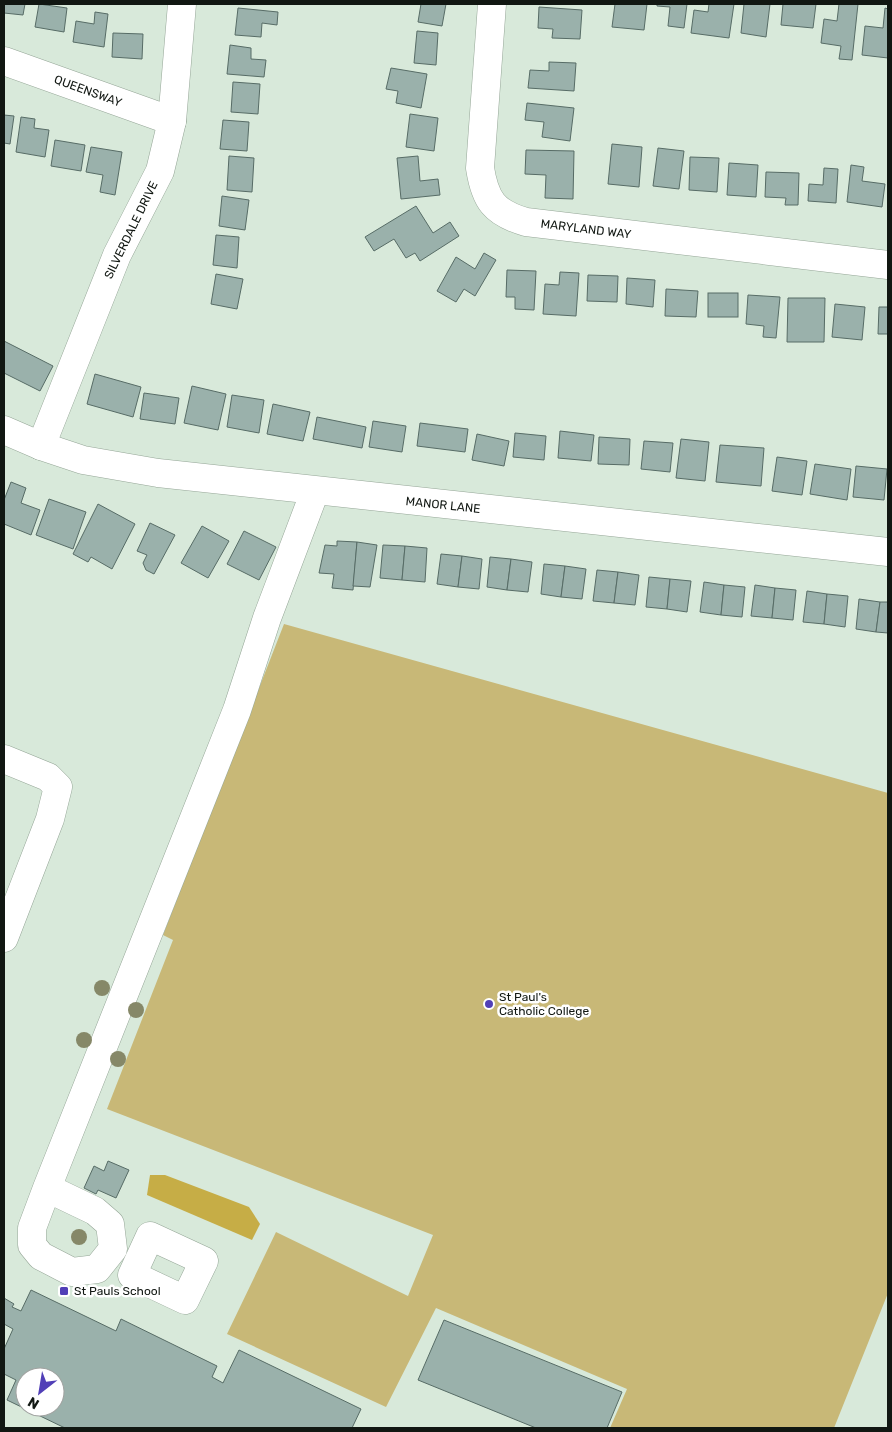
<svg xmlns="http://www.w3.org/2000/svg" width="892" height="1432" viewBox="0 0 892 1432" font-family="Rubik,sans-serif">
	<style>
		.green { fill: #c8b877 }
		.forest { fill: #c6ad46 }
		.building { fill: #9ab1ab; stroke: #576c66; fill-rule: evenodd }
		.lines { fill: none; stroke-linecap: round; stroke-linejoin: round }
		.minor-casing { stroke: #95a697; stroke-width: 29 }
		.minor { stroke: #fff; stroke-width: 28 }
		.tree { fill: #868868 }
		.poi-dot { fill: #513fb7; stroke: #fff; stroke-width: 2 }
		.labels { text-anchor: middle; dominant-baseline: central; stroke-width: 5; stroke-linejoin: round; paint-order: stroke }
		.street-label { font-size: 12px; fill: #111712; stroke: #fff }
		.poi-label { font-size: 12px; fill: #111712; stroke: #fff; text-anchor: start }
	</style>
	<rect width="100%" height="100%" fill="#d8e9da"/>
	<polygon class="green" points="284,624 888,793 888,1293 834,1428 610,1428 627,1389 436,1308 386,1407 227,1334 276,1232 408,1296 433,1235 107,1109 173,940 163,935"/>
	<polygon class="forest" points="150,1175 165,1175 249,1207 260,1224 252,1240 147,1195"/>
	<g class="building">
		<polygon points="4,4 25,4 23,15 4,13"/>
		<polygon points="39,4 67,8 64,32 35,27"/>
		<polygon points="421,4 446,4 442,26 418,22"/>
		<polygon points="615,4 647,4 644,30 612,27"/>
		<polygon points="657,4 687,4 684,28 668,26 670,7 657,6"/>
		<polygon points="709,4 734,4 729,38 691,33 694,10 708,12"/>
		<polygon points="744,4 770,4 766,37 741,33"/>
		<polygon points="783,4 816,4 813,28 781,25"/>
		<polygon points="839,4 858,4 852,60 839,59 841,46 821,43 824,19 837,21"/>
		<polygon points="539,7 582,10 580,39 552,38 553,29 538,28"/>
		<polygon points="238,8 278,12 277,25 262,23 261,37 235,35"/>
		<polygon points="885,8 888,9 888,58 862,55 865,26 883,28"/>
		<polygon points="95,12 108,14 104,47 73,42 76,21 94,24"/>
		<polygon points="417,31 438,33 436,65 414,63"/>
		<polygon points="113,33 143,34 142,59 112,57"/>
		<polygon points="230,45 251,48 251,59 266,60 264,77 227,74"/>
		<polygon points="549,62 576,63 574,91 528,88 530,70 549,71"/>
		<polygon points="391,68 427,74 421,108 396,103 398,91 386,89"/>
		<polygon points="233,82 260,84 258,114 231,112"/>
		<polygon points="527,103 574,108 570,141 542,137 544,122 525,120"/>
		<polygon points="410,114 438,118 434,151 406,147"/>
		<polygon points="4,115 14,116 10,144 4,143"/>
		<polygon points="21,117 35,119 34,128 49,130 45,157 16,152"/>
		<polygon points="223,120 249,122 247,151 220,149"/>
		<polygon points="55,140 85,145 81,171 51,166"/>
		<polygon points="612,144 642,147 639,187 608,184"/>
		<polygon points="91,147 122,152 115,195 100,192 103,175 86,172"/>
		<polygon points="658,148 684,151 679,189 653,186"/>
		<polygon points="526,150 574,151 573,199 545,198 546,175 525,174"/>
		<polygon points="229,156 254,158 252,192 227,190"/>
		<polygon points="418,156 420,181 438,179 440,195 401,199 397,158"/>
		<polygon points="690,157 719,158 717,192 689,190"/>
		<polygon points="729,163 758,165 756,197 727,195"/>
		<polygon points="851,165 864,167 862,181 885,184 882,207 847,202"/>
		<polygon points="824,168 838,169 836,203 808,201 809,184 823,185"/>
		<polygon points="766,172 799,173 798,205 785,205 786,198 765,197"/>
		<polygon points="222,196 249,200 245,230 219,226"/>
		<polygon points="416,206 433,233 450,222 459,236 420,261 415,253 406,258 394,239 374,251 365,237"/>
		<polygon points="216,235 239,237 237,268 213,265"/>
		<polygon points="484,253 496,260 475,296 464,289 456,302 437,291 456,257 475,269"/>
		<polygon points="507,270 536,271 534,310 515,309 515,297 506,297"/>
		<polygon points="560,272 579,273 576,316 543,314 545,284 559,285"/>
		<polygon points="216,274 243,279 237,309 211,304"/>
		<polygon points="588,275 618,276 617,302 587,301"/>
		<polygon points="627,278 655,280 653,307 626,304"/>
		<polygon points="666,289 698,291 696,317 665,316"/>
		<rect x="708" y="293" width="30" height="24"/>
		<polygon points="748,295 780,297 776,338 763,337 764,326 746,324"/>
		<polygon points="788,298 825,298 824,342 787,342"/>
		<polygon points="835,304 865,307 862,340 832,337"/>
		<polygon points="879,307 888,307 888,334 878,334"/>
		<polygon points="4,341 53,366 40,391 4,373"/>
		<polygon points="95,374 141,387 133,417 87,404"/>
		<polygon points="192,386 226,394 218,430 184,423"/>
		<polygon points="144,393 179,398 175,424 140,419"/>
		<polygon points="232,395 264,400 259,433 227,427"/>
		<polygon points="273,404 310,412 303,441 267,434"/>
		<polygon points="317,417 366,427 362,448 313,439"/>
		<polygon points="373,421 406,426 402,452 369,447"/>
		<polygon points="420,423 468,429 465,452 417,446"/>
		<polygon points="560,431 594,435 591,461 558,458"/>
		<polygon points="515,433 546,436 544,460 513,457"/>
		<polygon points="477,434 509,441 504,466 472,460"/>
		<polygon points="599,437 630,439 629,465 598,464"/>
		<polygon points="681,439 709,442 705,481 676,478"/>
		<polygon points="644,441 673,443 670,472 641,469"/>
		<polygon points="720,445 764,448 761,486 716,482"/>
		<polygon points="777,457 807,461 802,495 772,491"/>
		<polygon points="815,464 851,469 847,500 810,494"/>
		<polygon points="856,466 887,469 884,500 853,497"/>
		<polygon points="11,482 26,488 21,503 40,510 31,535 4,524 4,500"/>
		<polygon points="49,499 86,512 73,549 36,535"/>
		<polygon points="98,504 135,524 112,569 91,557 88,562 73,554"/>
		<polygon points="150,523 175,535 154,574 146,570 143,563 147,555 137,551"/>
		<polygon points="202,526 229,541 208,578 181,563"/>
		<polygon points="244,531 276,547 259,580 227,564"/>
		<polygon points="337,541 357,542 353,590 332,588 334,574 319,573 325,545 337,546"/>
		<polygon points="357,542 377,545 370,587 353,586"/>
		<polygon points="383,545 405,546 402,580 380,578"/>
		<polygon points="405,546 427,548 425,582 402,580"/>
		<polygon points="441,554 462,556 458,587 437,584"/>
		<polygon points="462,556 482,559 479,589 458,587"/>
		<polygon points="490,557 511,559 507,590 487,587"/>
		<polygon points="511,559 532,562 528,592 507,590"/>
		<polygon points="544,564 565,566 561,597 541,594"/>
		<polygon points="565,566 586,569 582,599 561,597"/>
		<polygon points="597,570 618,572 614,603 593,601"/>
		<polygon points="618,572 639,575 635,605 614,603"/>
		<polygon points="649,577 670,579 667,609 646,607"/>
		<polygon points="670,579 691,581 687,612 667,609"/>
		<polygon points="704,582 724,585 721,615 700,612"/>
		<polygon points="724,585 745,587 742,617 721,615"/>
		<polygon points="755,585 775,588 772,618 751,616"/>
		<polygon points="775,588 796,590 793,620 772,618"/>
		<polygon points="807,591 827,594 824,624 803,622"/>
		<polygon points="827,594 848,596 845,627 824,624"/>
		<polygon points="859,599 880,602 876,632 856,629"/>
		<polygon points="880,602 888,602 888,633 876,632"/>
		<polygon points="108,1161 129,1170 116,1198 98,1190 96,1194 84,1188 94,1166 104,1171"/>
		<path d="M31,1290L116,1331L121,1319L217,1366L212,1377L223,1383L239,1350L361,1409L352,1428H65L7,1400L16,1380L4,1374V1349L13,1329L4,1324V1298L14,1304L12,1307L21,1311ZM25,1377H55V1407H25Z"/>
		<polygon points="444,1320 622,1392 607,1428 536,1428 418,1380"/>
	</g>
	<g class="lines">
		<g class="minor-casing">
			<g id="minor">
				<path d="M492,4L480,168C485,200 494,213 526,222L888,265"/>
				<polyline points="4,61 172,121"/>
				<polyline points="4,430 41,446 83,460 158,473 888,552"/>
				<polyline points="41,446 117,255 160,171 172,121 182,4"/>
				<polyline points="4,759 48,777 58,787 50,819 4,938"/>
				<polyline points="47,1188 95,1211 110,1224 113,1249 97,1269 72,1272 41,1256 32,1245 32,1228 47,1188 237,710 267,618 315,491"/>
				<polygon points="150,1236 204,1261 185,1300 132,1275"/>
			</g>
		</g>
		<use href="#minor" class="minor"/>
	</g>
	<g class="tree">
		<circle cx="102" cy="988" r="8"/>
		<circle cx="136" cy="1010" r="8"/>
		<circle cx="84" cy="1040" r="8"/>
		<circle cx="118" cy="1059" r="8"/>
		<circle cx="79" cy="1237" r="8"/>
	</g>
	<g class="poi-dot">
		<circle cx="489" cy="1004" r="5"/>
		<rect x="59" y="1286" width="10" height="10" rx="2.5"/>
	</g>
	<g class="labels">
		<g class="street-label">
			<text transform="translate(88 91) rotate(20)">QUEENSWAY</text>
			<text transform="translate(586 229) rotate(7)">MARYLAND WAY</text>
			<text transform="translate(131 230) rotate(-64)">SILVERDALE DRIVE</text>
			<text transform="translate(443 505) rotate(6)">MANOR LANE</text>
		</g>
		<g class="poi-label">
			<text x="499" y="997">St Paul's<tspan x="499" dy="14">Catholic College</tspan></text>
			<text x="74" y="1291">St Pauls School</text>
		</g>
	</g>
	<rect width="892" height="1432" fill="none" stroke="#111712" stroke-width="10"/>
	<g transform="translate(40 1392) rotate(211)"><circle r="24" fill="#ffffff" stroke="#a0a2a0"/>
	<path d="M0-4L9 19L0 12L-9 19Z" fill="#513fb7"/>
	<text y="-8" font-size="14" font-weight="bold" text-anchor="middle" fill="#111712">N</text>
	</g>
</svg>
